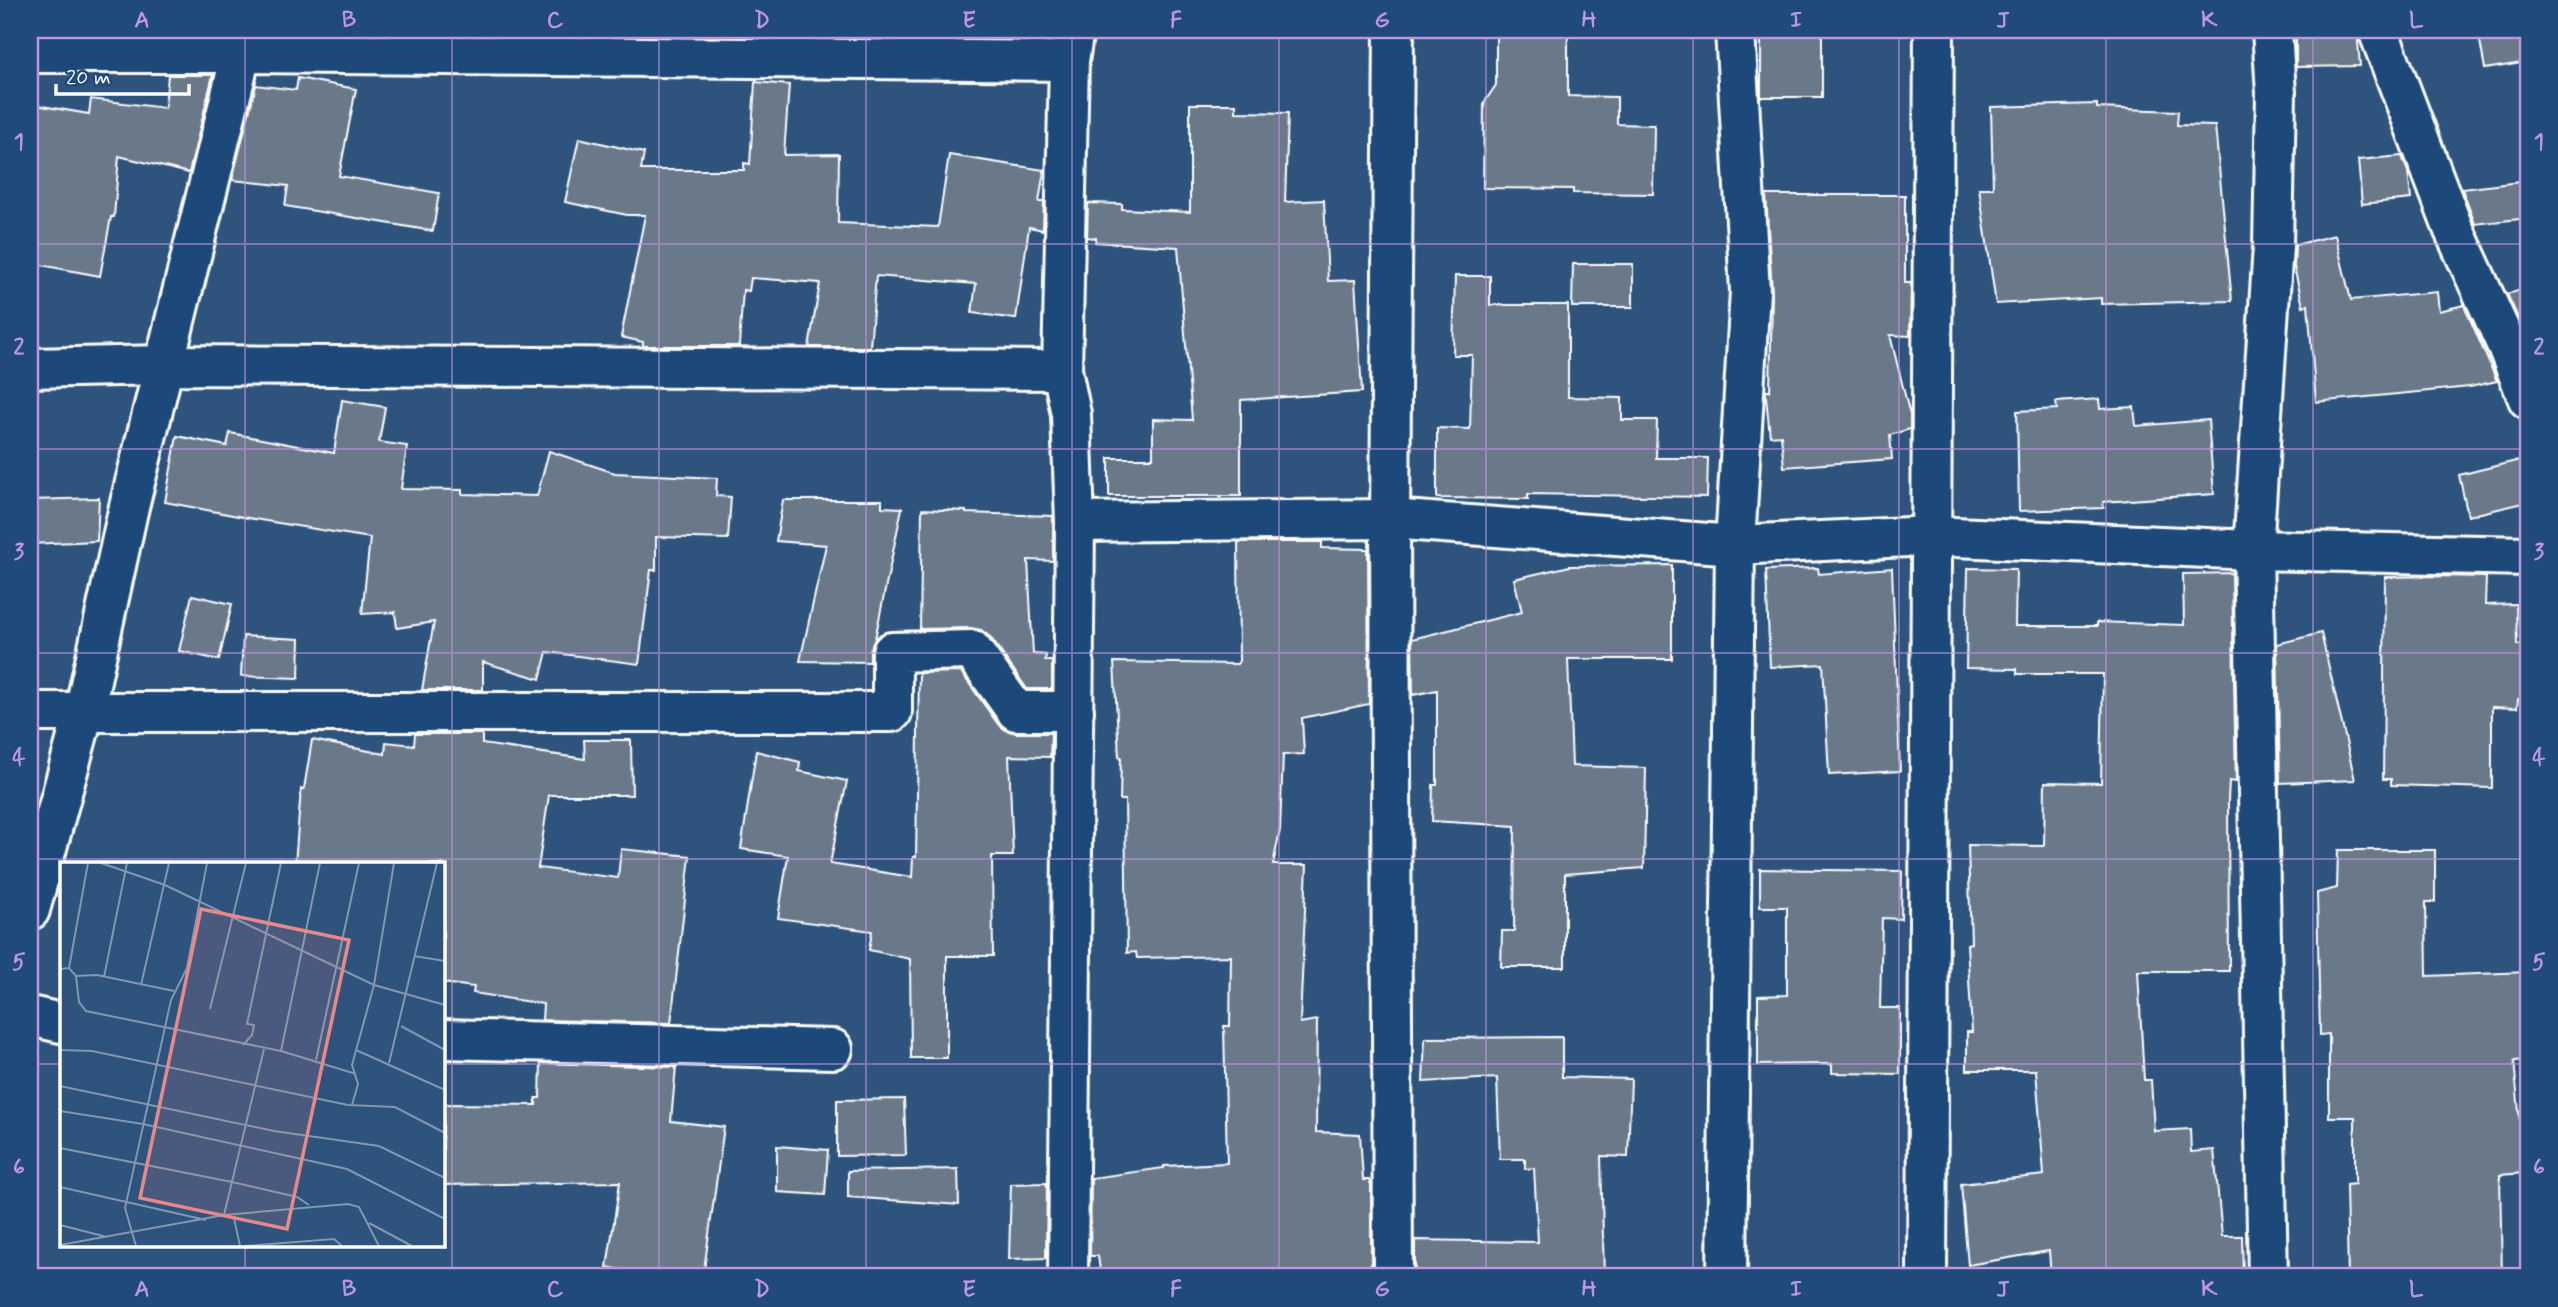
<svg xmlns="http://www.w3.org/2000/svg" width="2558" height="1307" viewBox="0 0 2558 1307" font-family="Mynerve,sans-serif">
	<style>
		.building { fill: #6b798a; stroke: #fff; stroke-width: 2 }
		.lines { fill: none; stroke-linecap: round; stroke-linejoin: round }
		.minor-casing { stroke: #fff; stroke-width: 44 }
		.minor { stroke: #1f4a7a; stroke-width: 38 }
		.grid { fill: none; stroke: #bd96df; stroke-width: 2; stroke-opacity: 0.55 }
		.inset-road { fill: none; stroke: #8298b1; stroke-width: 2 }
		.view { fill: #e88989; fill-opacity: 0.15; stroke: #e88989; stroke-width: 3.5 }
		.inset-edge { fill: none; stroke: #fff; stroke-width: 3.5 }
		.neatline { fill: none; stroke: #bd96df; stroke-width: 2.5 }
		.grid-label { font-size: 23px; text-anchor: middle; font-weight: bold; fill: #bd96df }
	</style>
	<rect width="100%" height="100%" fill="#2e537d"/>
	<filter id="ink" filterUnits="userSpaceOnUse"><feTurbulence type="fractalNoise" baseFrequency=".0143" numOctaves="2"/><feDisplacementMap in="SourceGraphic" scale="14" xChannelSelector="R" yChannelSelector="G"/><feConvolveMatrix kernelMatrix="1 2 1 2 8 2 1 2 1" color-interpolation-filters="sRGB"/></filter>
	<g filter="url(#ink)">
		<g class="building">
			<polygon points="1496,30 1568,30 1568,96 1617,97 1617,124 1654,125 1653,194 1573,193 1573,189 1483,188 1484,103 1496,85"/>
			<rect x="1761" y="30" width="61" height="67"/>
			<polygon points="2296,30 2357,30 2360,66 2296,67"/>
			<polygon points="2478,30 2528,30 2528,62 2485,69"/>
			<polygon points="168,75 213,75 189,173 119,156 114,217 111,217 100,276 30,263 30,104 89,114 91,99 165,108"/>
			<polygon points="298,78 356,89 339,176 439,193 433,231 285,206 288,186 232,180 256,85 296,90"/>
			<polygon points="755,82 789,85 784,155 839,154 838,223 938,227 949,155 1044,170 1039,202 1044,202 1043,230 1029,227 1016,319 972,313 976,284 876,276 870,347 809,347 820,283 751,278 749,291 743,290 739,346 643,346 643,342 621,337 645,215 627,215 565,202 579,138 644,153 641,170 744,170 744,163 750,164"/>
			<polygon points="1190,104 1236,104 1236,112 1288,113 1285,202 1324,200 1328,281 1355,280 1362,392 1241,400 1241,496 1109,496 1109,458 1153,458 1153,419 1192,420 1178,247 1095,242 1096,238 1087,237 1088,203 1122,204 1122,209 1190,212"/>
			<polygon points="2097,104 2097,108 2178,111 2177,125 2215,126 2232,301 2101,304 2101,298 1996,304 1979,188 1993,188 1991,107"/>
			<polygon points="2402,156 2408,172 2411,199 2362,204 2358,160"/>
			<polygon points="2528,181 2528,218 2475,224 2462,189"/>
			<polygon points="1766,195 1905,195 1905,283 1911,283 1910,336 1890,335 1910,415 1910,429 1890,435 1892,459 1784,467 1781,435 1770,436 1766,397 1766,391 1770,391 1772,292"/>
			<polygon points="2335,235 2351,300 2437,292 2439,311 2464,305 2497,381 2470,387 2316,402 2308,305 2303,306 2294,267 2295,245"/>
			<polygon points="1573,264 1633,264 1633,307 1572,307"/>
			<polygon points="1455,276 1490,276 1490,305 1568,305 1568,397 1622,398 1622,420 1657,420 1656,458 1708,458 1707,497 1528,494 1528,499 1437,498 1437,428 1470,429 1472,355 1453,355"/>
			<polygon points="2528,288 2528,340 2507,294"/>
			<polygon points="2099,399 2100,409 2134,407 2136,426 2208,420 2214,494 2103,502 2104,508 2019,511 2017,411 2057,409 2056,402"/>
			<polygon points="342,400 385,407 379,442 407,446 401,489 462,490 462,494 537,496 549,451 615,473 717,478 716,496 731,497 728,539 656,537 656,570 651,570 639,664 547,652 540,679 483,662 483,690 422,690 434,622 397,628 395,612 362,614 370,538 248,518 165,502 177,436 227,446 230,433 334,453"/>
			<polygon points="2528,458 2528,502 2468,516 2459,475"/>
			<polygon points="99,498 97,541 30,544 30,500"/>
			<polygon points="783,500 882,500 882,507 902,508 875,639 870,651 870,662 800,661 826,545 776,541"/>
			<polygon points="922,509 966,511 966,513 1053,516 1053,561 1028,560 1033,654 1046,655 1045,661 1052,661 1052,689 1027,689 990,637 981,630 971,628 920,629"/>
			<polygon points="1238,542 1322,542 1322,548 1368,549 1369,704 1302,718 1304,754 1283,755 1280,830 1273,865 1307,865 1300,1023 1317,1020 1316,1132 1360,1134 1363,1180 1369,1180 1371,1185 1371,1277 1101,1277 1098,1256 1090,1256 1091,1178 1164,1168 1164,1166 1227,1163 1224,1026 1230,1026 1231,956 1137,958 1136,952 1127,953 1125,800 1120,800 1121,757 1119,757 1114,662 1237,664 1239,661"/>
			<polygon points="1672,565 1672,659 1568,659 1572,766 1646,768 1644,868 1565,874 1565,967 1501,967 1502,931 1514,931 1515,826 1432,821 1433,785 1437,785 1437,690 1413,695 1412,639 1522,612 1514,579 1570,566"/>
			<polygon points="1818,568 1819,574 1892,568 1900,771 1829,775 1823,664 1770,667 1766,570"/>
			<polygon points="1968,568 2016,569 2015,626 2097,626 2097,622 2184,625 2183,574 2232,573 2236,782 2229,781 2228,800 2229,971 2138,971 2144,1080 2151,1080 2154,1131 2190,1129 2191,1152 2214,1150 2222,1236 2242,1236 2243,1277 2051,1277 2049,1251 1968,1265 1961,1184 2044,1175 2036,1070 1967,1070 1967,1032 1972,1032 1967,944 1971,943 1968,845 2044,846 2045,782 2101,783 2103,674 2017,674 2017,669 1966,668"/>
			<polygon points="2440,576 2486,577 2485,605 2516,604 2517,645 2528,645 2528,700 2518,699 2517,708 2492,707 2492,788 2391,785 2391,779 2383,779 2385,577"/>
			<polygon points="192,595 232,604 219,660 179,651"/>
			<polygon points="2321,633 2355,780 2280,783 2277,644"/>
			<polygon points="243,636 300,639 299,678 241,676"/>
			<polygon points="961,672 998,724 1006,730 1016,733 1051,733 1050,757 1009,756 1013,856 992,856 993,956 947,956 947,1058 911,1058 910,959 869,950 872,931 778,918 788,856 741,849 756,751 800,762 799,771 847,781 830,864 912,877 913,857 916,857 919,673"/>
			<polygon points="415,734 482,734 482,744 585,759 584,740 631,740 632,795 549,795 538,868 618,878 621,849 690,856 671,1023 542,1020 543,1004 473,993 474,987 443,983 443,864 295,864 301,789 304,789 312,740 385,754 386,742 414,745"/>
			<polygon points="2338,850 2435,850 2435,902 2426,902 2427,976 2528,972 2528,1060 2514,1061 2525,1173 2500,1175 2502,1277 2348,1277 2346,1185 2355,1184 2355,1117 2329,1117 2329,1034 2320,1035 2317,893 2337,888"/>
			<polygon points="1760,869 1902,871 1901,919 1882,918 1880,1008 1900,1008 1900,1074 1832,1073 1832,1064 1758,1065 1758,996 1787,995 1787,907 1760,907"/>
			<polygon points="1562,1037 1562,1077 1631,1079 1628,1157 1601,1156 1604,1277 1415,1277 1415,1240 1538,1242 1534,1168 1525,1169 1525,1159 1500,1159 1497,1078 1423,1082 1425,1038"/>
			<polygon points="541,1063 676,1067 671,1121 724,1127 703,1277 654,1277 607,1267 620,1182 443,1185 443,1104 536,1105 536,1098 540,1098"/>
			<polygon points="904,1099 906,1155 837,1156 837,1100"/>
			<polygon points="777,1146 828,1150 825,1195 777,1192"/>
			<polygon points="958,1169 959,1205 848,1197 848,1171"/>
			<polygon points="1047,1183 1046,1258 1009,1259 1011,1184"/>
		</g>
		<g class="lines">
			<g class="minor-casing">
				<g id="minor">
					<polyline points="2378,30 2453,228 2507,346 2528,399"/>
					<polyline points="30,53 241,53 1069,61"/>
					<polyline points="30,368 163,365 1062,370"/>
					<polyline points="1075,522 1390,519 1735,545 1931,536 2253,550 2528,556"/>
					<polyline points="30,712 892,712 892,652 972,650 1016,711 1074,711"/>
					<polyline points="30,910 84,712 128,511 247,30"/>
					<polyline points="30,1016 61,1023"/>
					<polyline points="443,1039 833,1049"/>
					<polyline points="1068,1277 1075,522 1071,414 1062,370 1069,61 1074,30"/>
					<polyline points="1393,1277 1390,519 1394,30"/>
					<polyline points="1727,1277 1735,545 1750,291 1735,30"/>
					<polyline points="1927,1277 1934,30"/>
					<polyline points="2268,1277 2253,550 2273,246 2276,93 2272,30"/>
				</g>
			</g>
			<use href="#minor" class="minor"/>
		</g>
	</g>
	<path class="grid" d="M245,30V864M452,30V1277M659,30V1277M866,30V1277M1072,30V1277M1279,30V1277M1486,30V1277M1693,30V1277M1899,30V1277M2106,30V1277M2313,30V1277M30,244H2528M30,449H2528M30,653H2528M30,859H2528M30,1064H61M443,1064H2528M245,1246V1277"/>
	<g transform="translate(60 862)">
		<rect width="385" height="385" fill="#2e537d"/>
		<path class="inset-road" d="M41,1L105,23L314,123L385,143M385,20V43M354,94L385,99M9,106L28,1M0,107L9,106L16,114L37,113L114,129M16,114L19,140L26,149L221,189L296,212M44,115L67,1M81,123L109,1M150,147L186,1M341,164L385,188M183,183L192,173L194,163L187,162L221,1M0,188L32,189L288,243L335,245L385,271M296,188L385,228M221,189L260,1M256,198L299,1M329,201L377,1M0,224L214,269L319,284L385,316M292,243L298,222L292,203L314,123L334,1M0,249L83,262L287,307L385,357M0,286L172,320L237,335L249,343M0,325L146,358M164,353L204,187M174,356L180,384M309,361L352,384M0,363L47,375M0,383L164,353L288,342L299,345L319,384M76,384L65,346L111,138L127,106L147,1M185,384L274,377L282,384"/>
		<path class="view" d="M141,47L289,78L227,367L80,336Z"/>
		<rect width="385" height="385" class="inset-edge"/>
	</g>
	<rect width="2558" height="1307" fill="none" stroke="#1f4a7a" stroke-width="77"/>
	<path d="M56 84v10h133v-10" fill="none" stroke="#ffffff" stroke-width="3.5"/>
	<text x="66" y="84" font-size="21" fill="#ffffff" stroke="#1f4a7a" stroke-width="5" paint-order="stroke">20 m</text>
	<rect x="38" y="38" width="2482" height="1230" class="neatline"/>
	<g class="grid-label">
		<text x="142" y="27">A</text>
		<text x="349" y="27">B</text>
		<text x="555" y="27">C</text>
		<text x="762" y="27">D</text>
		<text x="969" y="27">E</text>
		<text x="1176" y="27">F</text>
		<text x="1382" y="27">G</text>
		<text x="1589" y="27">H</text>
		<text x="1796" y="27">I</text>
		<text x="2003" y="27">J</text>
		<text x="2209" y="27">K</text>
		<text x="2416" y="27">L</text>
		<text x="19" y="149">1</text>
		<text x="2539" y="149">1</text>
		<text x="19" y="354">2</text>
		<text x="2539" y="354">2</text>
		<text x="19" y="559">3</text>
		<text x="2539" y="559">3</text>
		<text x="19" y="764">4</text>
		<text x="2539" y="764">4</text>
		<text x="19" y="969">5</text>
		<text x="2539" y="969">5</text>
		<text x="19" y="1174">6</text>
		<text x="2539" y="1174">6</text>
		<text x="142" y="1296">A</text>
		<text x="349" y="1296">B</text>
		<text x="555" y="1296">C</text>
		<text x="762" y="1296">D</text>
		<text x="969" y="1296">E</text>
		<text x="1176" y="1296">F</text>
		<text x="1382" y="1296">G</text>
		<text x="1589" y="1296">H</text>
		<text x="1796" y="1296">I</text>
		<text x="2003" y="1296">J</text>
		<text x="2209" y="1296">K</text>
		<text x="2416" y="1296">L</text>
	</g>
</svg>
